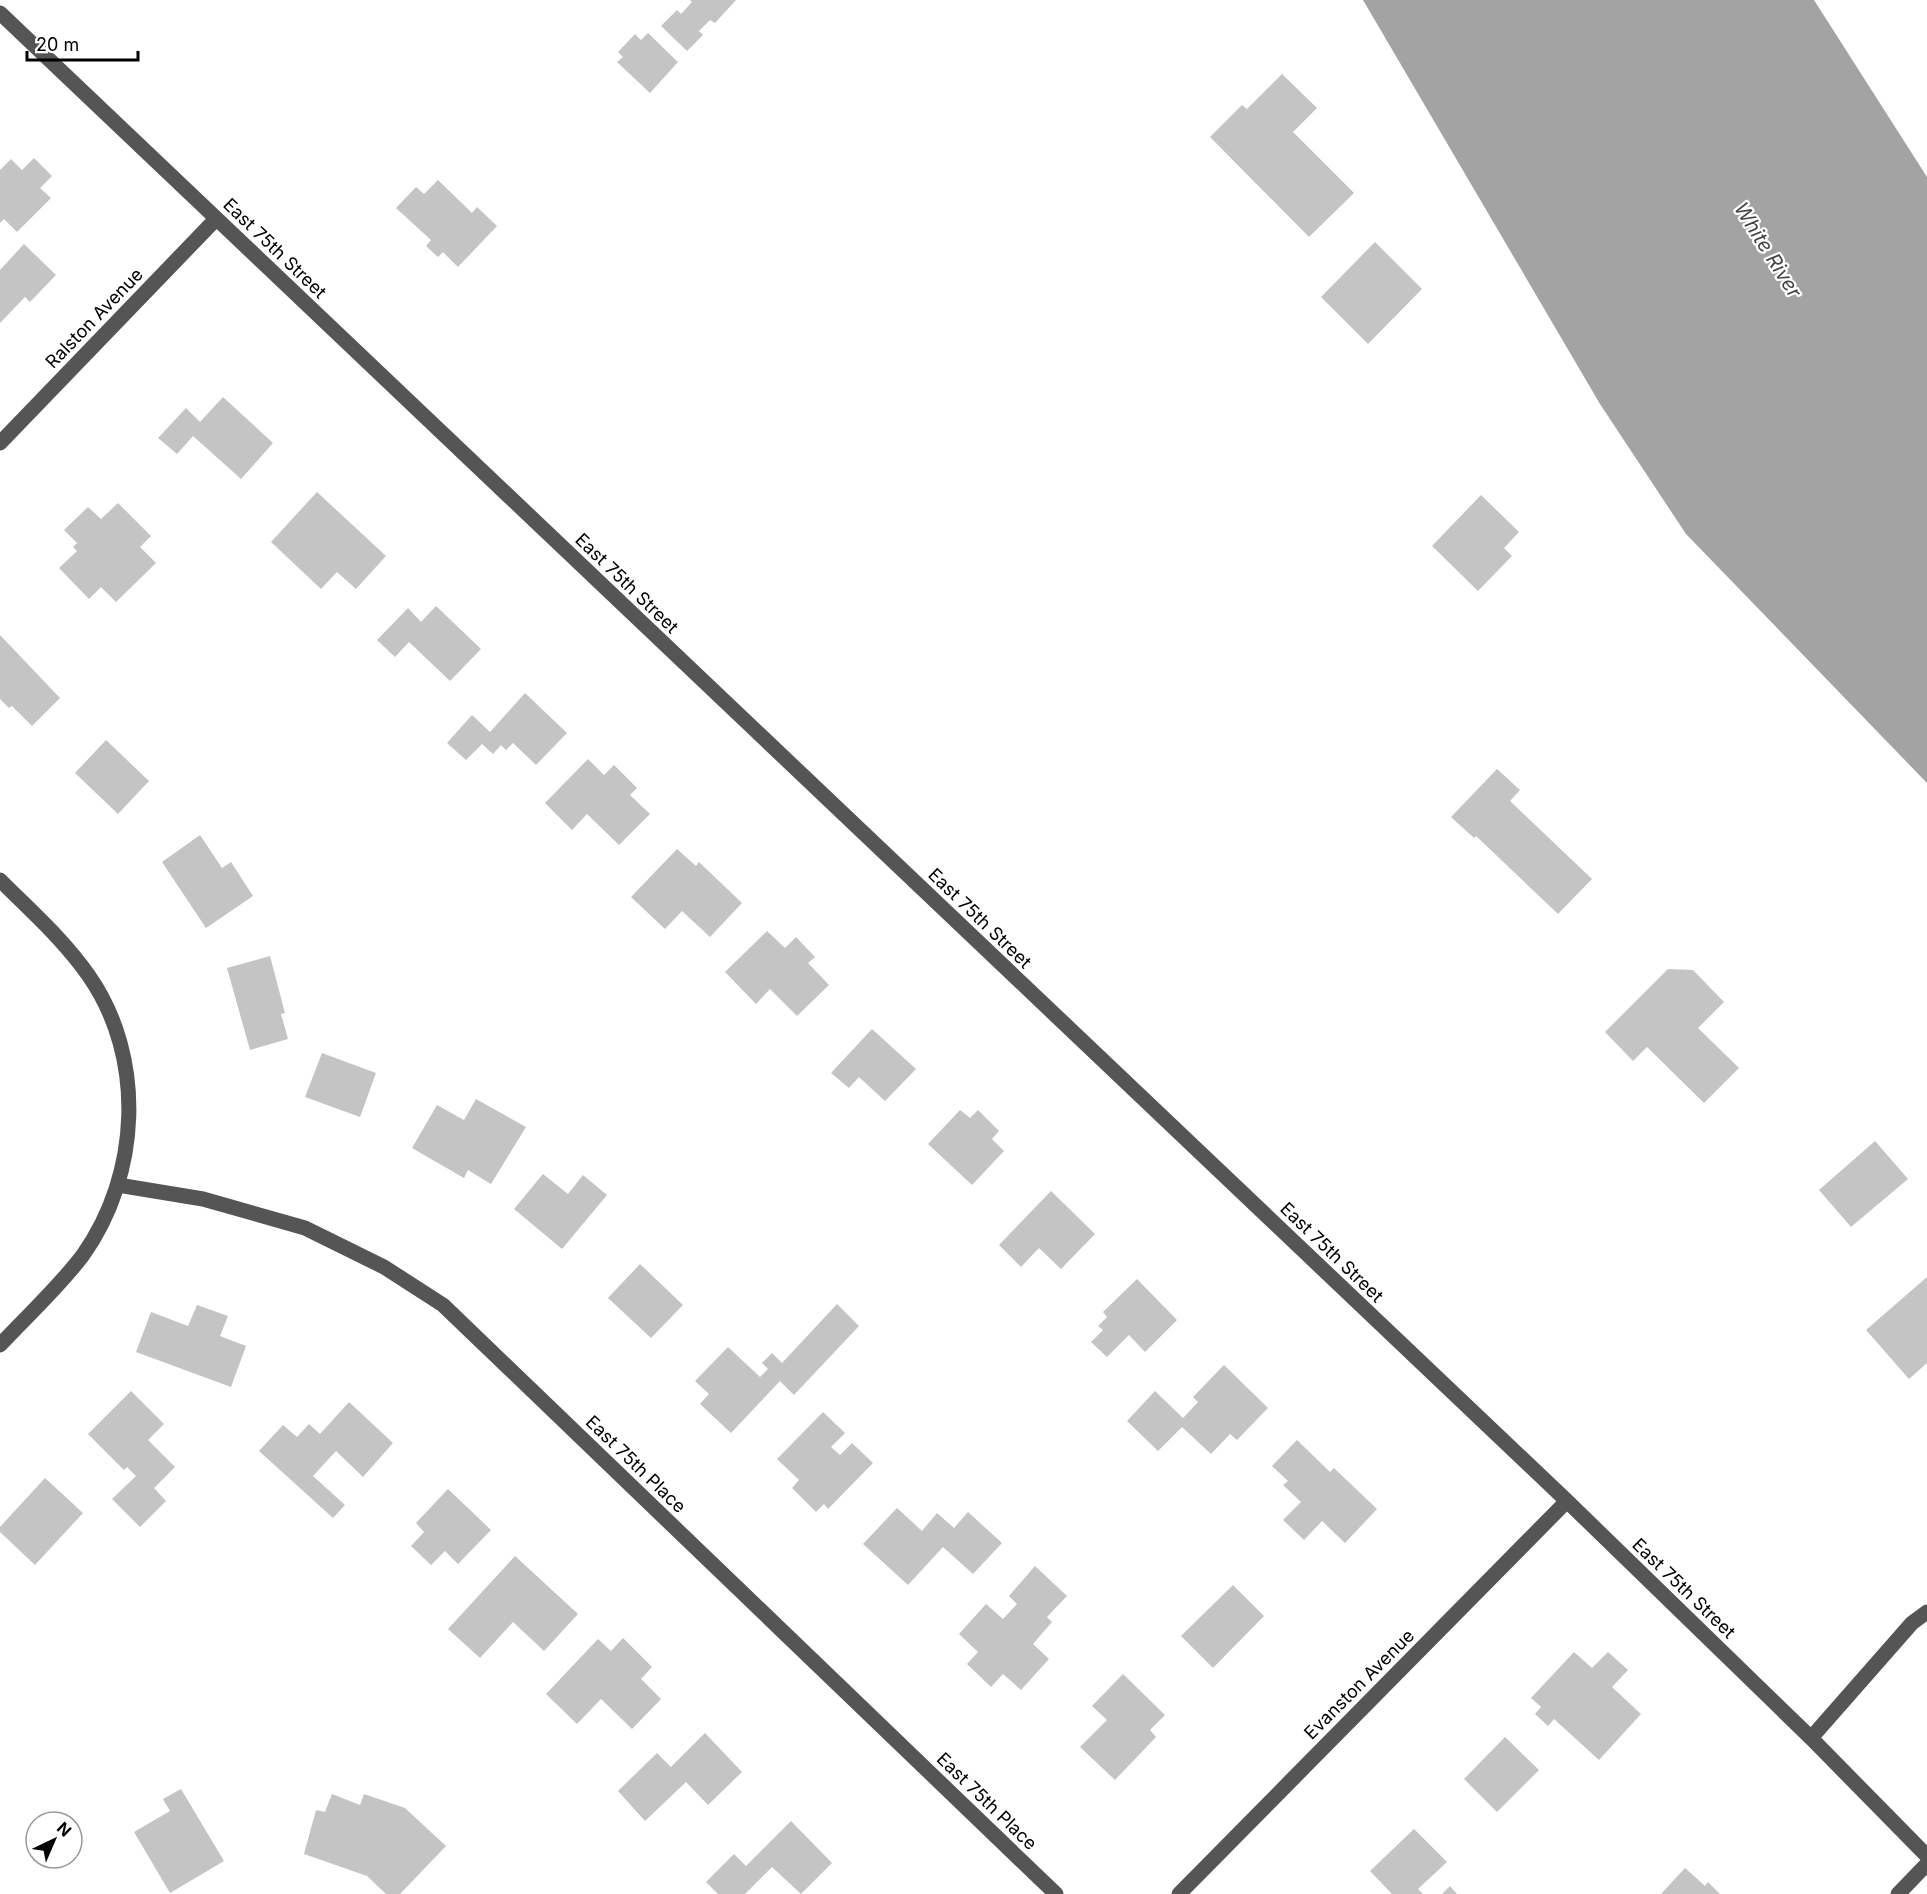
<svg xmlns="http://www.w3.org/2000/svg" width="1927" height="1894" font-family="Inter,sans-serif">
  <style>
    .water { fill: #a3a3a3 }
    .building { fill: #c4c4c4 }
    .lines { fill: none; stroke-linecap: round; stroke-linejoin: round }
    .minor { stroke: #555; stroke-width: 15 }
    .labels { text-anchor: middle; dominant-baseline: central; stroke-width: 4.5; stroke-linejoin: round; paint-order: stroke }
    .street-label { font-size: 18px; fill: #000; stroke: #fff }
    .water-label { font-size: 20px; font-style: italic; fill: #444; stroke: #fff }
  </style>
  <rect width="100%" height="100%" fill="#fff"/>
  <!-- water -->
  <path class="water" d="M1363 0H1814L1927 177V783L1686 534 1600 404Z"/>
  <!-- building -->
  <path class="building" d="M690 0H736L715 23 710 20 699 31 703 35 687 51 661 26 677 10 681 14 692 2Z
    M648 33 678 62 650 93 617 62 623 57 618 52 635 34 641 40Z
    M1282 74 1317 108 1293 132 1354 193 1309 237 1210 137 1242 105 1247 109Z
    M34 158 52 176 40 188 51 198 17 232 4 219 0 223V170L11 159 22 170Z
    M438 180 472 213 477 207 497 226 458 267 443 252 438 257 426 246 431 240 396 208 416 187 424 194Z
    M1375 242 1422 289 1368 344 1321 297Z
    M24 244 56 275 30 302 25 297 0 323V270Z
    M223 397 273 443 241 479 193 436 177 454 158 438 186 408 200 422Z
    M317 492 386 556 356 589 337 572 321 589 271 542Z
    M1481 495 1519 532 1504 548 1512 556 1478 591 1432 546Z
    M118 503 151 536 140 547 156 563 116 602 101 587 89 599 59 568 77 551 73 547 77 543 64 530 88 507 101 519Z
    M436 606 481 649 450 681 409 642 395 657 377 640 408 608 421 622Z
    M0 635 60 698 32 726 12 706 9 708 0 699Z
    M525 693 567 733 536 765 513 743 506 750 501 745 493 754 482 744 466 760 447 743 472 715 490 732Z
    M106 740 149 781 118 814 75 773Z
    M588 759 604 775 614 765 637 788 630 795 650 814 619 845 587 814 572 830 545 803Z
    M1497 769 1520 790 1510 801 1592 879 1558 914 1476 836 1474 838 1451 817Z
    M200 835 222 868 231 862 253 896 206 928 162 862Z
    M677 849 696 866 699 862 742 903 710 937 682 911 665 929 631 897Z
    M767 931 785 948 796 937 815 957 808 963 829 985 797 1016 770 989 756 1004 725 972Z
    M270 956 285 1013 281 1014 288 1039 250 1050 227 968Z
    M1668 969 1693 970 1724 1002 1698 1028 1739 1068 1704 1103 1647 1047 1633 1061 1605 1032Z
    M872 1029 916 1069 885 1101 859 1077 849 1088 831 1073Z
    M322 1053 376 1073 360 1117 305 1097Z
    M476 1099 526 1127 491 1184 468 1170 464 1178 412 1148 437 1105 464 1120Z
    M960 1110 970 1118 978 1110 999 1131 992 1139 1004 1151 972 1185 928 1144Z
    M1875 1141 1908 1179 1851 1227 1819 1190Z
    M543 1174 568 1194 583 1175 607 1195 562 1249 514 1209Z
    M1051 1191 1095 1234 1061 1269 1039 1248 1021 1267 999 1245Z
    M640 1264 683 1305 651 1338 608 1298Z
    M1927 1277V1363L1909 1379 1866 1330Z
    M1137 1279 1177 1320 1145 1352 1129 1335 1107 1357 1091 1342 1103 1330 1098 1326 1107 1317 1103 1312Z
    M837 1304 859 1326 794 1395 780 1381 731 1433 700 1404 709 1394 695 1381 728 1347 760 1377 768 1369 762 1363 772 1353 782 1363Z
    M197 1305 228 1316 220 1336 246 1346 231 1387 136 1352 151 1312 188 1326Z
    M1224 1365 1268 1408 1237 1440 1230 1434 1211 1454 1182 1427 1158 1451 1127 1421 1155 1391 1183 1418 1198 1402 1193 1397Z
    M131 1391 164 1424 148 1440 175 1467 154 1488 166 1501 140 1527 112 1499 136 1476 127 1467 124 1470 88 1434Z
    M349 1402 393 1443 363 1477 336 1451 313 1476 345 1505 333 1518 259 1451 283 1425 297 1437 309 1424 320 1434Z
    M823 1412 845 1433 831 1447 840 1455 852 1443 873 1463 828 1509 824 1504 816 1512 792 1488 799 1480 777 1459Z
    M1297 1440 1330 1472 1334 1468 1377 1509 1345 1543 1322 1521 1304 1540 1283 1520 1301 1502 1283 1485 1288 1481 1272 1466Z
    M45 1478 83 1513 35 1565 0 1532V1527Z
    M448 1489 491 1530 458 1564 445 1551 431 1565 411 1546 424 1532 416 1523Z
    M897 1508 922 1531 937 1513 954 1528 968 1512 1002 1543 973 1574 943 1547 908 1585 863 1544Z
    M515 1556 578 1614 544 1651 513 1622 480 1658 448 1629Z
    M1035 1566 1067 1596 1047 1617 1052 1622 1033 1644 1049 1659 1021 1690 1003 1674 991 1687 967 1664 978 1652 959 1634 986 1604 1003 1619 1017 1604 1009 1596Z
    M1233 1585 1264 1616 1213 1668 1181 1636Z
    M623 1638 652 1667 641 1679 661 1699 632 1729 601 1699 577 1724 546 1694 598 1639 611 1651Z
    M1574 1652 1592 1668 1608 1652 1628 1670 1612 1687 1641 1714 1599 1760 1554 1719 1548 1726 1535 1714 1541 1707 1531 1698Z
    M1123 1674 1165 1715 1150 1730 1156 1737 1115 1780 1080 1747 1107 1720 1092 1706Z
    M705 1733 742 1772 708 1805 686 1782 645 1821 618 1791 657 1753 671 1767Z
    M1505 1737 1539 1770 1497 1812 1464 1779Z
    M181 1789 224 1861 170 1893 134 1832 170 1811 163 1799Z
    M332 1794 360 1805 364 1794 405 1808 446 1846 400 1894H386L367 1876 304 1854 316 1810 325 1812Z
    M791 1821 832 1863 801 1894 772 1867 745 1894H718L706 1882 734 1854 746 1866Z
    M1414 1829 1447 1862 1418 1889 1423 1894H1392L1370 1871Z
    M1685 1868 1705 1886 1708 1882 1720 1894H1661Z
    M1450 1886 1457 1894H1442Z"/>
  <g class="lines">
    <!-- minor -->
    <path class="minor" d="M0 13 1567 1501 1811 1738 1927 1856
      M0 443 216 219
      M0 880C31 911 64 940 89 976 146 1058 140 1175 83 1255 59 1287 27 1316 0 1345
      M118 1185 203 1199 305 1228 384 1267 443 1305 1056 1894
      M1811 1738 1912 1623 1927 1612
      M1179 1894 1567 1501
      M1898 1894 1927 1864"/>
  </g>
  <g class="labels">
    <!-- street labels -->
    <g class="street-label">
      <text transform="translate(275 248) rotate(44)">East 75th Street</text>
      <text transform="translate(94 318) rotate(-46)">Ralston Avenue</text>
      <text transform="translate(627 583) rotate(44)">East 75th Street</text>
      <text transform="translate(980 918) rotate(44)">East 75th Street</text>
      <text transform="translate(1332 1252) rotate(44)">East 75th Street</text>
      <text transform="translate(636 1464) rotate(44)">East 75th Place</text>
      <text transform="translate(1684 1588) rotate(44)">East 75th Street</text>
      <text transform="translate(1359 1684) rotate(-45)">Evanston Avenue</text>
      <text transform="translate(987 1801) rotate(44)">East 75th Place</text>
    </g>
    <!-- water labels -->
    <g class="water-label">
      <text transform="translate(1768 250) rotate(58)">White River</text>
    </g>
  </g>
  <!-- north arrow -->
  <g transform="translate(54 1840) rotate(44)"><circle r="28" fill="#ffffff" stroke="#999999" stroke-width="1.5"/>
  <path d="M0-4.5L10 22L0 15L-10 22Z" fill="#000000"/>
  <text y="-9" font-size="16" font-weight="bold" text-anchor="middle" fill="#000000">N</text>
  </g>
  <!-- scale -->
  <path d="M27 51v9h111v-9" fill="none" stroke="#000000" stroke-width="3"/>
  <text x="36" y="51" font-size="18" fill="#000000" stroke="#ffffff" stroke-width="4.5" paint-order="stroke">20 m</text>
</svg>
